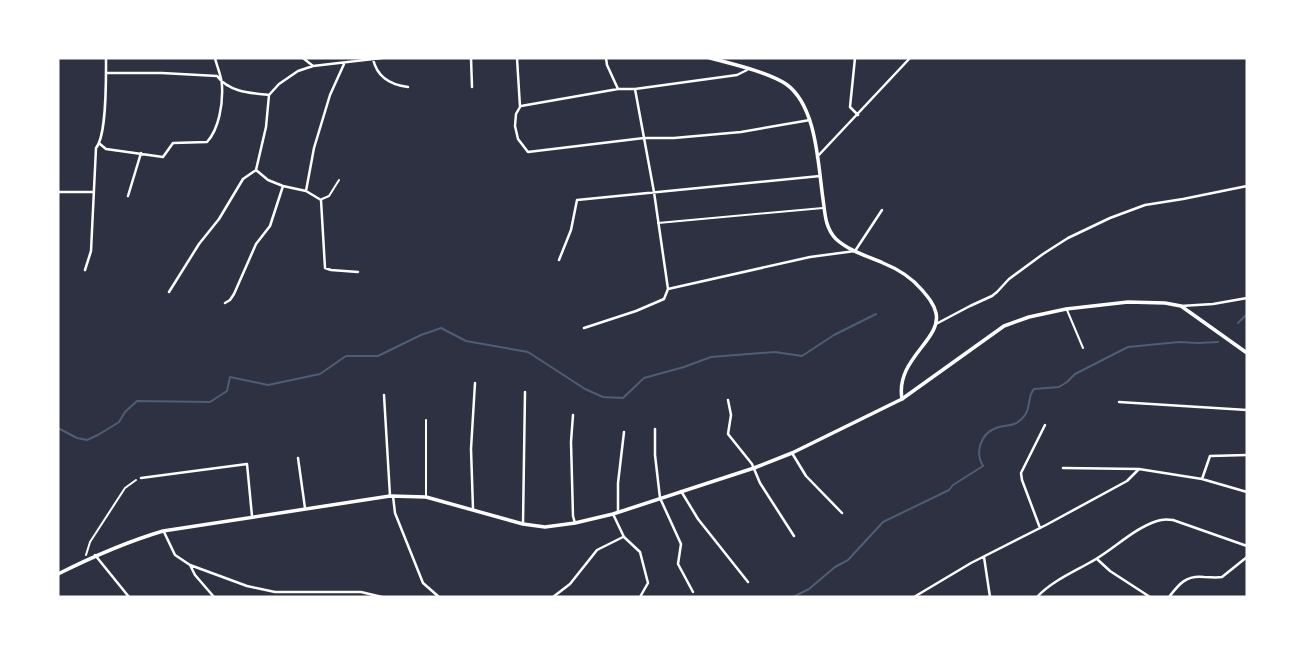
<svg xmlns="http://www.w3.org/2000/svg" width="1305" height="655" font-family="'Work Sans',sans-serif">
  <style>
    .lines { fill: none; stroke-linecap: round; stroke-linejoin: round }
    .stream { stroke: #4f5d75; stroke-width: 2 }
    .path { stroke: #fff; stroke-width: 2 }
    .service { stroke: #fff; stroke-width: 2 }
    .minor { stroke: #fff; stroke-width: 2.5 }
    .tertiary { stroke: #fff; stroke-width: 3.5 }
    .secondary { stroke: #fff; stroke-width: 3.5 }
  </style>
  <rect width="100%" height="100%" fill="#2d3142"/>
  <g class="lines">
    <!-- stream -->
    <path class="stream" d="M1238 323 1247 314
      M58 428 77 438 87 440 98 435 119 422 125 412 137 401 210 402 227 391 230 377 268 385 320 374 346 356H378L421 335 441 328 466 341 528 352 585 389 603 397 623 398 644 378 684 367 711 357 775 352 802 356 834 335 876 314
      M793 597 809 589 835 567 848 560 883 522 949 490 953 485 983 466C975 453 980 434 996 428 1007 424 1016 428 1025 415 1031 407 1027 397 1034 389L1059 387 1067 382 1075 374 1128 347 1179 342 1198 343 1218 342"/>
    <!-- path -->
    <path class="path" d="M86 555 90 542 125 488 136 480"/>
    <!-- service -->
    <path class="service" d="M322 199 329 196 339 180
      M658 223 823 208
      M1067 310 1083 348
      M426 496V420"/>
    <!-- minor -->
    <path class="minor" d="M303 58 313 66
      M471 58 472 87
      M517 58 520 107 516 114 515 126 518 139 528 152 644 138H674L741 132 810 120
      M606 58 607 65 618 89
      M855 58 850 107 858 115
      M373 59C377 77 391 85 408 87
      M107 73H162L217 76C229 92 250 93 269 95
      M521 106 618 89H635
      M100 144 106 149 163 157 173 143 207 142C219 129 223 104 222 86 222 77 217 67 215 58
      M817 157 910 58
      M306 191 314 148 330 95 344 64
      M58 192H93
      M128 196 141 153
      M559 260 571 230 577 200 820 176
      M85 270 91 251 96 148C107 135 106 77 106 58
      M358 272 331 270 325 268 321 200 306 191 283 186 268 180 256 170 266 127 269 95 279 84 298 71 313 66 382 58
      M668 289 810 257 855 251 882 210
      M169 292 199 244 219 219 243 179 256 170
      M225 303 230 300 234 294 256 244 270 226 283 186
      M1181 306 1213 304 1247 298
      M936 324 970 306 992 296 997 292 1009 279 1043 254 1068 238 1110 218 1145 205 1183 199 1247 186
      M584 328 636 311 664 299 668 289 654 192 635 89 737 75 747 70
      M384 395 390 496
      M728 400 731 415 728 434 752 464 760 483 794 536
      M1119 402 1247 410
      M573 415 571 442 573 516 575 523
      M655 429V455L660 498 681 544 678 564 693 592
      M792 453 806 476 842 513
      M298 458 305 508
      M1063 468 1139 469 1202 479 1247 492
      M141 478 247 464 252 516
      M1202 479 1210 456 1247 455
      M681 491 698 519 748 582
      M393 496 395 513 423 583 439 597
      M473 509 471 449 475 383
      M618 512V483L624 432
      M613 514 624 537 640 552 648 583 640 597
      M523 524 525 392
      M1040 528 1022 480 1021 473 1045 425
      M164 532 175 555 190 565 195 575 214 597
      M95 555 129 597
      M984 557 990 597
      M1097 559 1110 571 1150 597
      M190 565 247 586 275 592H361L382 597
      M553 597 570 584 597 550 623 537
      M914 597 971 563 1046 525 1127 481 1139 469
      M1037 597C1053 580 1076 571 1096 559 1116 547 1135 528 1157 521 1162 519 1167 519 1173 520L1247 546
      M1169 597C1179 584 1186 575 1204 577 1211 577 1215 578 1222 577L1247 557"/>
    <!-- tertiary -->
    <path class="tertiary" d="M710 58C732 64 768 72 786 84 817 106 818 165 823 199 825 213 825 228 836 239 849 251 867 256 883 263 898 269 912 278 922 290 928 297 934 304 936 313 942 340 895 359 902 399"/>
    <!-- secondary -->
    <path class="secondary" d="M58 574C92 557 126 542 163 531L390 496 426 497 523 524 545 527 575 523 613 514 754 468 792 453 902 399 1004 326 1029 317 1066 309 1128 302 1165 303 1181 306 1247 353"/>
  </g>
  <!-- border -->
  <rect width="1305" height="655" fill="none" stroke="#ffffff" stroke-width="119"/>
</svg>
